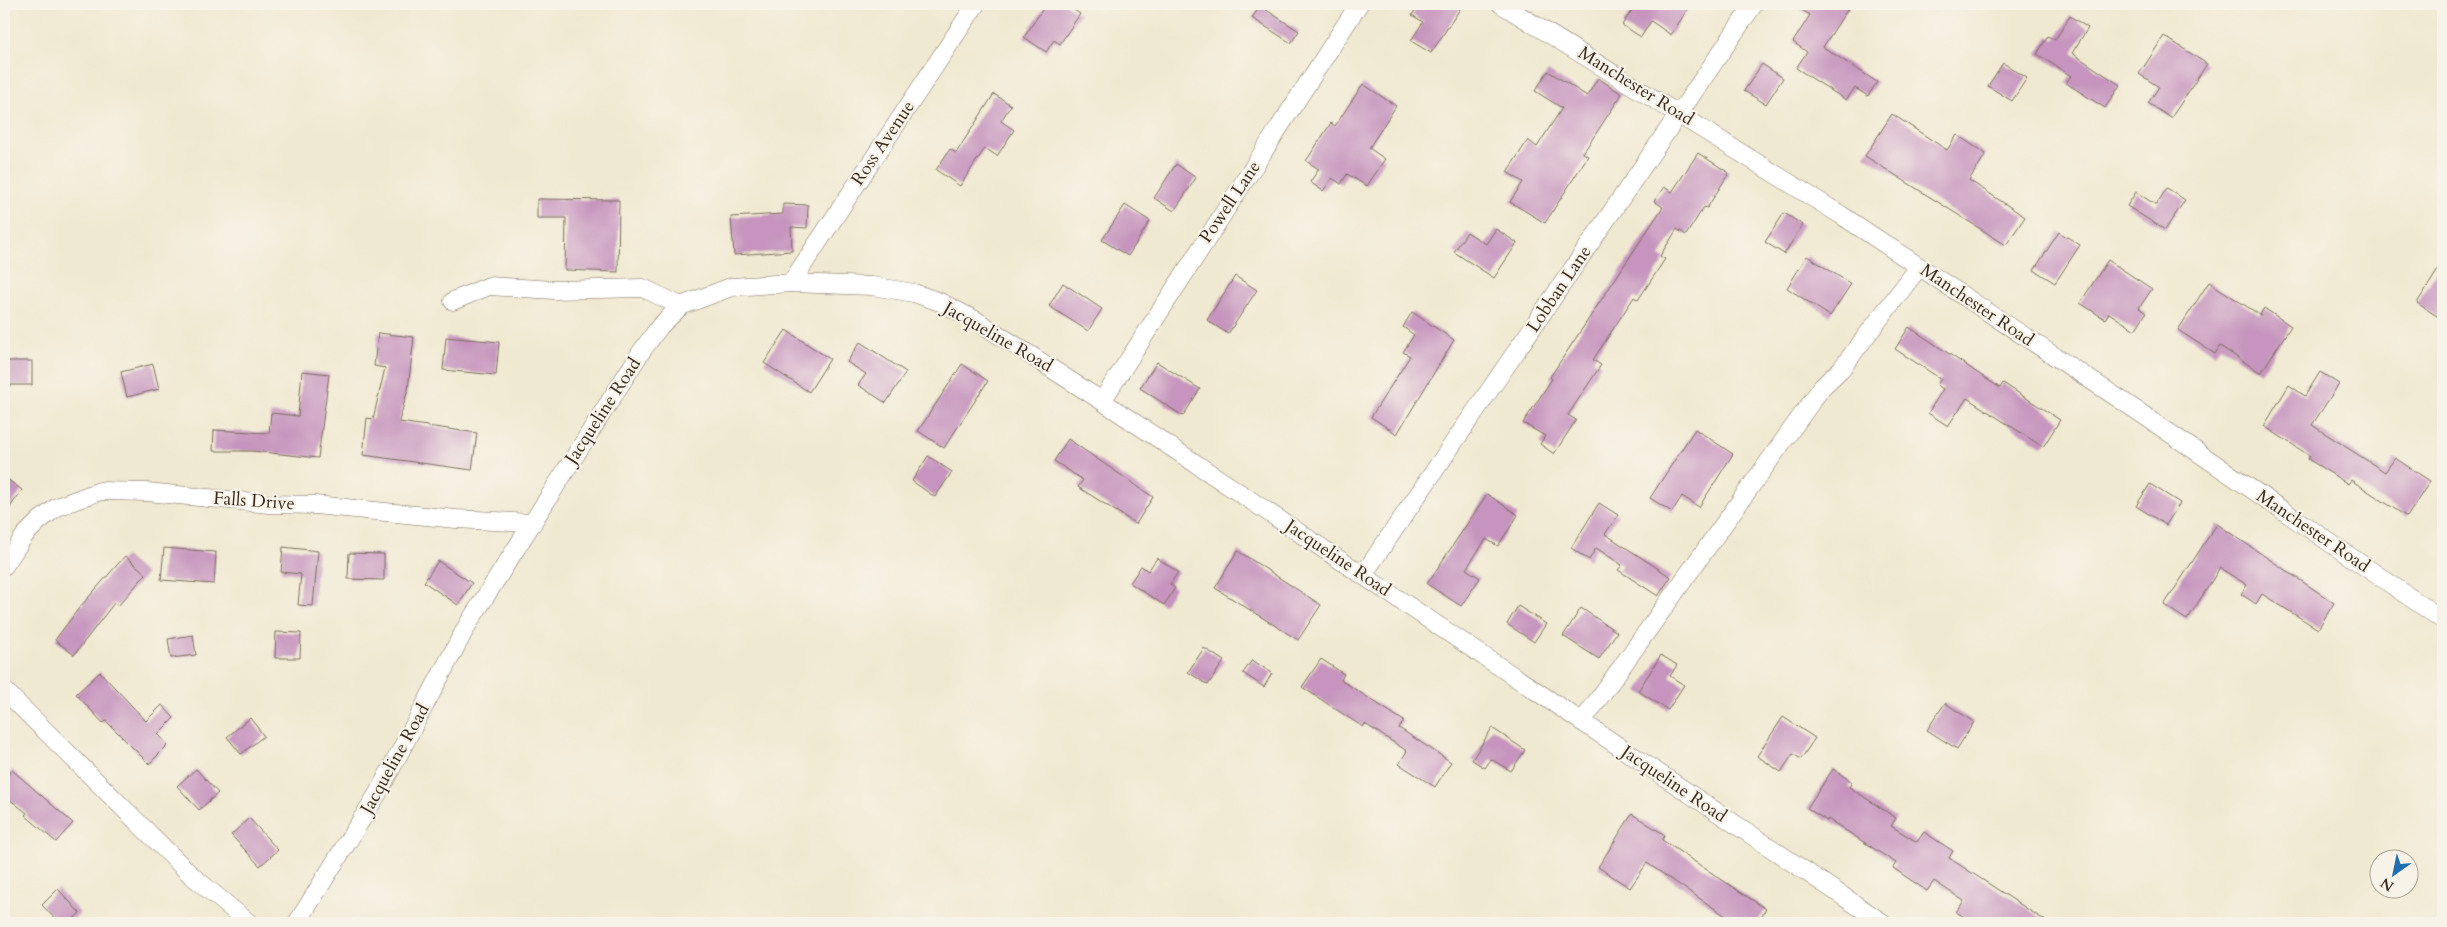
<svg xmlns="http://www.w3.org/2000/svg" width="2447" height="927" font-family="Cardo,serif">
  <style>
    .building { fill: #c694be }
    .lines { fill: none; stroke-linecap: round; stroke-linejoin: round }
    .minor-casing { stroke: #7a6d5d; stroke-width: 19 }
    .minor { stroke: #fff; stroke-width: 18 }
    .labels { text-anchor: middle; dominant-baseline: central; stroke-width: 4.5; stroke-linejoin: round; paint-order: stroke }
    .street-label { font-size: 18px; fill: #3b2a1e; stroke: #f7f3e8 }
  </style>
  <rect width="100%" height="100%" fill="#f7f3e8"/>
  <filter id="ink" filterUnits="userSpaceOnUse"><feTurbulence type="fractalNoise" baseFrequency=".02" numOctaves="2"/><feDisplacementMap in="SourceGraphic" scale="10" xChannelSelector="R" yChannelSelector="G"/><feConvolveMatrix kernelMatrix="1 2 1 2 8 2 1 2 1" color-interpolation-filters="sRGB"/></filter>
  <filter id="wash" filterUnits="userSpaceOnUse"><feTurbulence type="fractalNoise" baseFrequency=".0096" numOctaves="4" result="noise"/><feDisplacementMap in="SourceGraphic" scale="20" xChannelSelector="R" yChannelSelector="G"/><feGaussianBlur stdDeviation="1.12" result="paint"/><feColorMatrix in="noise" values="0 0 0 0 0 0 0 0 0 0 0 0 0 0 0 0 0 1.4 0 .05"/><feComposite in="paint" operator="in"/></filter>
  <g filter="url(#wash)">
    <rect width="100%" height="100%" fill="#f0e9d1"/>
    <g id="blocks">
      <!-- building -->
      <path class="building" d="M1046 4H1065L1080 14 1060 44 1054 40 1046 52 1024 37Z
        M1419 4H1451L1460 9 1431 53 1411 41 1423 22 1412 15Z
        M1636 4H1691L1671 35 1651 21 1641 37 1622 25Z
        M1792 4H1851L1823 47 1877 82 1868 96 1855 88 1846 100 1796 68 1807 52 1793 42 1810 15Z
        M1260 6 1299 31 1291 43 1252 18Z
        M2070 16 2088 28 2072 53 2120 85 2105 108 2066 83 2071 76 2037 54 2048 36 2055 40Z
        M2164 36 2207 64 2171 118 2148 103 2159 87 2139 74Z
        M2003 63 2027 78 2012 101 1988 86Z
        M1762 64 1783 78 1766 104 1744 91Z
        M1548 71 1587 96 1598 78 1622 94 1583 153 1588 156 1545 223 1510 202 1523 182 1507 172 1528 140 1537 147 1562 108 1535 91Z
        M1363 84 1396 106 1369 148 1385 159 1367 186 1347 174 1341 184 1332 178 1323 191 1310 182 1319 169 1306 161 1331 123 1335 126Z
        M994 94 1011 105 1001 121 1014 130 997 156 985 148 960 186 936 170 950 149 956 153Z
        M1892 114 1947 150 1957 135 1986 154 1969 180 2025 217 2006 245 1865 156Z
        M1698 153 1729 173 1707 208 1704 207 1686 235 1677 229 1660 256 1665 259 1638 300 1634 297 1593 360 1601 365 1568 415 1576 420 1554 454 1540 444 1545 436 1523 423 1552 379 1550 377 1663 207 1654 201 1664 187 1672 192Z
        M1176 164 1196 178 1174 211 1154 198Z
        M2167 188 2185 200 2165 230 2127 206 2136 192 2156 205Z
        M537 199 619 200 618 272 565 270 566 218H537Z
        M783 204 808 205 807 228 791 227 792 251 734 255 731 217 783 214Z
        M1125 205 1150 221 1128 256 1102 240Z
        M1784 213 1803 225 1784 254 1765 242Z
        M1496 229 1517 243 1494 278 1454 252 1467 232 1486 244Z
        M2059 232 2080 245 2055 283 2034 270Z
        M1807 256 1851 284 1830 316 1787 288Z
        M2108 260 2152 289 2139 308 2146 313 2135 330 2109 313 2105 319 2080 303Z
        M2443 262V320L2417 303Z
        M1235 276 1257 290 1228 334 1207 320Z
        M2209 282 2260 315 2264 308 2291 326 2261 373 2220 346 2215 354 2178 330Z
        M1063 283 1102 309 1088 331 1049 306Z
        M1412 312 1454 340 1397 434 1371 417 1410 356 1403 352 1414 335 1403 327Z
        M1909 327 2000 388 2003 383 2060 420 2043 447 1967 398 1948 426 1928 413 1943 389 1937 385 1941 379 1895 349Z
        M786 330 830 359 809 392 764 363Z
        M378 333 414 337 408 389 399 422 477 433 472 470 363 455 367 418 373 419 385 368 374 366Z
        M446 337 499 342 496 375 443 370Z
        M860 342 906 372 886 403 858 385 866 374 847 362Z
        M4 361H32V385H4Z
        M1157 362 1200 389 1183 416 1140 388Z
        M153 364 159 389 127 397 121 372Z
        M962 364 988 381 944 448 918 431Z
        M302 371 329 374 318 458 253 451H213L214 430 269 433 271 413 298 416Z
        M2320 372 2339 384 2312 425 2385 472 2395 458 2430 481 2407 517 2351 480 2348 484 2308 459 2310 456 2264 426 2289 385 2305 396Z
        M1695 429 1733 454 1699 507 1682 496 1672 512 1650 498Z
        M1068 439 1153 497 1136 524 1078 487 1083 480 1054 461Z
        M928 456 952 472 935 497 912 481Z
        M4 477 22 490 4 516Z
        M2150 484 2180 503 2166 525 2136 506Z
        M1487 494 1518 515 1498 546 1486 539 1466 569 1480 578 1461 606 1427 584Z
        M1599 503 1618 515 1605 534 1671 577 1658 596 1618 570 1622 565 1596 548 1589 560 1571 548Z
        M2217 524 2334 603 2318 629 2262 594 2256 604 2241 594 2247 585 2220 568 2187 620 2164 605Z
        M283 547 318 551 313 606 298 605 301 574 281 572Z
        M164 548 216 552 214 584 161 580Z
        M1238 551 1321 605 1298 640 1215 588Z
        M349 553 384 554V580L348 579Z
        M125 556 146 574 118 606 114 603 74 655 55 640 79 608Z
        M1157 558 1178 572 1170 584 1175 588 1164 605 1130 583 1141 566 1148 571Z
        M438 561 472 583 458 605 424 582Z
        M1518 606 1546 624 1534 642 1507 624Z
        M1581 608 1617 632 1599 659 1563 636Z
        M276 632 301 633 300 658H275Z
        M193 635 196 655 171 658 168 639Z
        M1204 648 1224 661 1208 685 1188 672Z
        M1661 655 1677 665 1670 676 1684 685 1668 710 1638 691Z
        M1321 659 1344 674 1341 680 1404 721 1399 728 1451 762 1435 787 1399 764 1407 751 1365 724 1363 727 1302 687Z
        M1252 660 1272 673 1264 687 1243 673Z
        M100 672 146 721 162 705 174 718 158 734 168 745 149 764 106 721 103 723 76 694Z
        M1945 703 1974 722 1957 749 1927 730Z
        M1783 717 1815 738 1801 759 1793 754 1781 772 1757 756Z
        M250 718 264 736 241 754 227 737Z
        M1492 728 1525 750 1511 771 1491 759 1485 768 1472 760Z
        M196 769 218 793 199 810 177 786Z
        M1833 769 1852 782 1849 787 1896 818 1891 826 1917 842 1924 832 1953 851 1949 858 2049 923H1974L1956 912 1964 901 1934 881 1927 891 1893 868 1896 863 1828 819 1827 821 1807 808Z
        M12 770 73 823 56 842 25 815 27 813 4 795V780Z
        M1632 814 1665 835 1662 840 1766 909 1757 923H1736L1647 863 1630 888 1598 867Z
        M249 818 278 850 260 866 231 835Z
        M58 889 80 913 69 923H59L42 905Z"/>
    </g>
  </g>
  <g filter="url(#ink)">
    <use href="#blocks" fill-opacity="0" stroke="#7a6d5d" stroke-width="1"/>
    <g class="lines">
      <!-- minor casing -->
      <g class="minor-casing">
        <path id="minor" d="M1501 4 1841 215 2136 410 2443 620
          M791 283 976 4
          M453 301 489 286 554 290 643 288 681 306
          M1102 401 1359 4
          M4 566 25 535 39 521 57 507 100 491 147 492 269 504 315 505 456 519 533 523
          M1363 575 1754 4
          M4 690 191 875 249 923
          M1582 722 1822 387 1841 369 1919 267
          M297 923 378 793 468 624 641 352 660 326 681 306 731 287 791 283 872 286 914 293 940 302 977 321 1102 401 1883 923"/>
      </g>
      <!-- minor -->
      <use href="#minor" class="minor"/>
    </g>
  </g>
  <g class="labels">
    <!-- street labels -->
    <g class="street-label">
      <text transform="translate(1636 86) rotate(32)">Manchester Road</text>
      <text transform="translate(883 143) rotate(-56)">Ross Avenue</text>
      <text transform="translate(1230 202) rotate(-56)">Powell Lane</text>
      <text transform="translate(1559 289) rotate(-56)">Lobban Lane</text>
      <text transform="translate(1977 305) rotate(34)">Manchester Road</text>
      <text transform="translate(998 337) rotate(30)">Jacqueline Road</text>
      <text transform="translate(603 411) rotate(-57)">Jacqueline Road</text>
      <text transform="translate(254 501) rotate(4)">Falls Drive</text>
      <text transform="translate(2313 531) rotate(34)">Manchester Road</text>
      <text transform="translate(1338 558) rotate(34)">Jacqueline Road</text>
      <text transform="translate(395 759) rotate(-61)">Jacqueline Road</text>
      <text transform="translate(1674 784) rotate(34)">Jacqueline Road</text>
    </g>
  </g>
  <!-- margin -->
  <rect width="2447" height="927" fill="none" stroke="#f7f3e8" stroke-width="20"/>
  <!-- north arrow -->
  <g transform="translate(2394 874) rotate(213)"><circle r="24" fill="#f7f3e8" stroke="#aca397"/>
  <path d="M0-4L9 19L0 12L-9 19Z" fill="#1f6fb2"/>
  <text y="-8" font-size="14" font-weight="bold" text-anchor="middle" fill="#3b2a1e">N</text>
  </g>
</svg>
